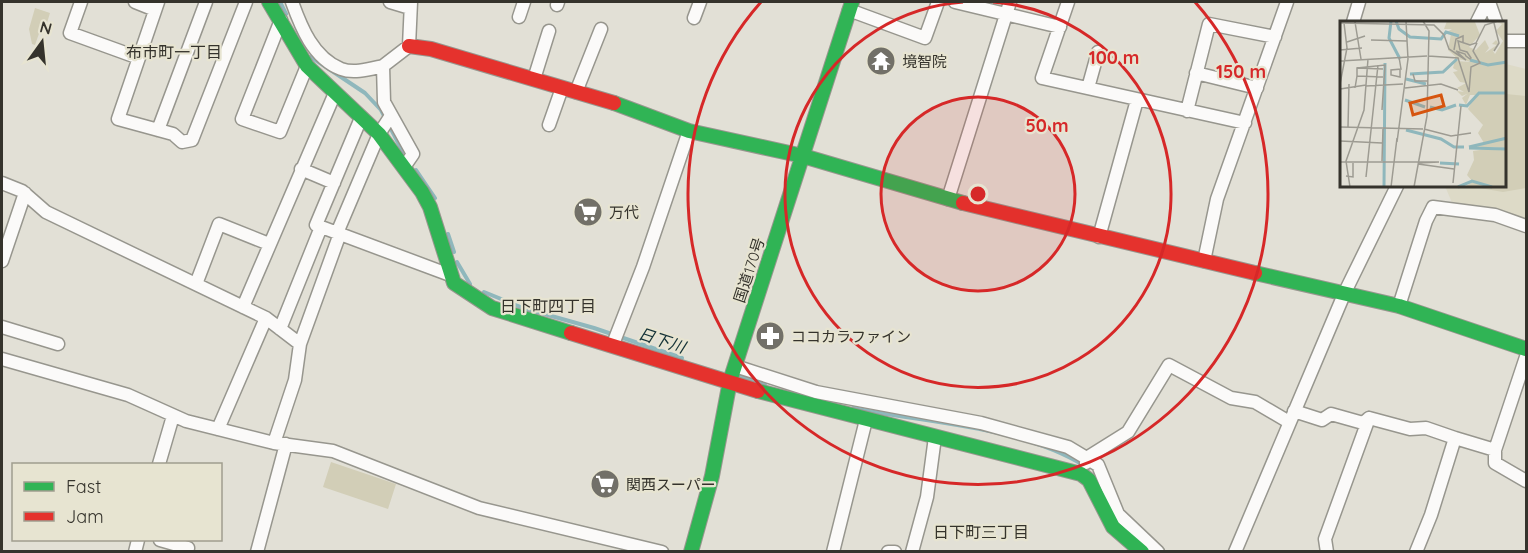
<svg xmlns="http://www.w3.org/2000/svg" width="1528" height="553" font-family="Quicksand,'Noto Sans JP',sans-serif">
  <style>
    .built { fill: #dddac7 }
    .green { fill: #d2ceb7 }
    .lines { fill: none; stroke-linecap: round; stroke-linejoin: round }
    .stream { stroke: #8fb7bc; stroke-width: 4 }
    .street-casing { stroke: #97968e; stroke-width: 15 }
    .fast-casing { stroke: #97968e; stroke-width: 16 }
    .jam-casing { stroke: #97968e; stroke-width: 16 }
    .street { stroke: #fbfaf9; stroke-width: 12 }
    .fast { stroke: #30b455; stroke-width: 14 }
    .jam { stroke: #e5322d; stroke-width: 14 }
    .ring { fill: none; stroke: #d62828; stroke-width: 3 }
    .labels { text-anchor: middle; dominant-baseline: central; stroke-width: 4.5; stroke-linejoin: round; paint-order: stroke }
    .poi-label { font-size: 15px; fill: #35332c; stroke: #e7e4d1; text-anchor: start }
    .street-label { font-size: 15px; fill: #35332c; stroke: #e7e4d1 }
    .neighbourhood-label { font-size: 16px; fill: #35332c; stroke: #e7e4d1 }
    .water-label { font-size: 16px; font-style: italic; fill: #133137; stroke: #e7e4d1 }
    .inset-river { fill: none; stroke: #8fb7bc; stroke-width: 3 }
    .inset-road { fill: none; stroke: #9d9b92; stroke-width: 1.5 }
    .view { fill: #d6550f; fill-opacity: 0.15; stroke: #d6550f; stroke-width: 3 }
    .inset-edge { fill: none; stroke: #35332c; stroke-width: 3 }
    .centre { fill: #d62828; stroke: #e7e4d1; stroke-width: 3 }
    .ring-label { font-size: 18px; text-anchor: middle; font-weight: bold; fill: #d62828; stroke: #e7e4d1; stroke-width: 4.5; stroke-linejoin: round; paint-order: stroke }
  </style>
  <rect width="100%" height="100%" fill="#e2e0d6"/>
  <!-- built -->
  <path class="built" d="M1506 64 1526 69V230L1453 205 1445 186H1506Z"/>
  <!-- green -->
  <path class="green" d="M35 8 50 13 46 26 42 25 35 45 32 44 29 29Z
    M1506 94 1526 96V188L1503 192 1468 186H1506Z
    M331 462 396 484 388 509 323 487Z"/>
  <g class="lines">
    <!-- stream -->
    <path class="stream" d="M280 2 286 14
      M311 57 365 93 381 110 403 152
      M416 170 435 198
      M448 234 454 252
      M457 262 470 284
      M484 292 523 308 594 328 682 358
      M740 376 765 384
      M853 408C925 423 1020 426 1083 465"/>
    <!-- street casing -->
    <g class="street-casing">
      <path id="street" d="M81 2 70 33 139 58
        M135 2 155 10
        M158 2 118 119 173 134 182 142 192 140 246 2
        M292 2C301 27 313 58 341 69 354 74 370 69 383 66
        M390 2 410 8
        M955 2 1060 27
        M1068 2 1042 78 1245 123
        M1489 2 1496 22
        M557 5 558 2
        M849 10 925 38 938 2
        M519 17 524 2
        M694 18 700 2
        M281 20 242 119 280 132 307 66
        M1353 22 1359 2
        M1477 22 1487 2
        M1506 41H1526
        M1196 73 1257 88
        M534 79 549 31
        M1088 88 1098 52
        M576 92 601 29
        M1187 111 1209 24 1275 37
        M361 118 316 225 450 275
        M549 125 562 88
        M158 130 206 2
        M404 167 413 154 384 102 383 66 409 46 411 2
        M301 169 334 183
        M2 183 22 191 46 212 266 318 300 344
        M948 199 1010 2
        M1099 237 1137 100
        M2 261 25 193
        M1204 261 1217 199 1287 2
        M196 284 219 224 269 244
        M1399 306 1426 221 1433 207 1495 215 1526 226
        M243 307 335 93
        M2 327 58 344
        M280 329 321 227
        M613 344 643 267 689 131
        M1526 357 1495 450V463L1526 481
        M2 359 128 395 186 421 274 443 333 451 479 508 662 552
        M735 366 816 392 981 423 1068 447 1098 465 1118 514 1158 552
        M1294 411 1322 420 1331 414 1363 423 1369 418 1410 429 1426 428 1455 438 1431 515 1416 552
        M218 429 266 318
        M1455 438 1495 450
        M274 443 295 380 300 344 338 239 337 233 379 134 390 117
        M1086 463 1088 457 1128 432 1169 365 1231 398 1255 402 1289 422
        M159 464 173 416
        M160 540 188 548
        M135 552 138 540
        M257 552 286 444
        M833 552 866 420
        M888 552H895
        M912 552 927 497 935 437
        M1235 552 1345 292 1397 186
        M1327 552 1325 539 1369 418"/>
    </g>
    <!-- fast casing -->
    <g class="fast-casing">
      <path id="fast" d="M269 2 307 66 379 134 422 192 430 207 454 283 492 308 571 333
        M614 103 689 131 803 156 963 203
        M1255 273 1399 306 1526 349
        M758 391 1081 474 1089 480 1113 527 1142 552
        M691 552 712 476 730 381 852 2"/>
    </g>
    <!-- jam casing -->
    <g class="jam-casing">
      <path id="jam" d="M409 46 431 49 614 103
        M963 203 1255 273
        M571 333 758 391"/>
    </g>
    <!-- street -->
    <use href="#street" class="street"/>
    <!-- fast -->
    <use href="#fast" class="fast"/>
    <!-- jam -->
    <use href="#jam" class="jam"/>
  </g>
  <!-- distance rings -->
  <circle cx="978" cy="194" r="97" fill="#d62828" fill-opacity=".12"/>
  <g class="ring">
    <circle cx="978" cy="194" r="97"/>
    <path d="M993 2A193 193 0 1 1 963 2"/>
    <path d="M1195 2A290 290 0 1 1 761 2"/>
  </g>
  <!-- icons -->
  <defs>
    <g id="temple-disc" transform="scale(1.5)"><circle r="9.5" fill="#727068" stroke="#e7e4d1"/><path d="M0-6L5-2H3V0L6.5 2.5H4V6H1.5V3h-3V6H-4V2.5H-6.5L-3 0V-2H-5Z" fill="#fff"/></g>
    <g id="supermarket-disc" transform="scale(1.5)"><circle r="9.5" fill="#727068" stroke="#e7e4d1"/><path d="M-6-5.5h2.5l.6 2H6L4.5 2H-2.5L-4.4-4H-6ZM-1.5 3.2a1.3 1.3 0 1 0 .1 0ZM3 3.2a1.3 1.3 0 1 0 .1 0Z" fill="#fff"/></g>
    <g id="pharmacy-disc" transform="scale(1.5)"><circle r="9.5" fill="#727068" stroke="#e7e4d1"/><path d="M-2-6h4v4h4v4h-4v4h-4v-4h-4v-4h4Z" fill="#fff"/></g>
  </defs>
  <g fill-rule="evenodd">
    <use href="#temple-disc" x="881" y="61"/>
    <use href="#supermarket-disc" x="588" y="212"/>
    <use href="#pharmacy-disc" x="770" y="336"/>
    <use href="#supermarket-disc" x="605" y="484"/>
  </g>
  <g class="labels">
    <!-- poi labels -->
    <g class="poi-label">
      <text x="902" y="61">境智院</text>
      <text x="609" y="212">万代</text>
      <text x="791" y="336">ココカラファイン</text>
      <text x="626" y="484">関西スーパー</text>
    </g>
    <!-- street labels -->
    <g class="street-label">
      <text transform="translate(749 270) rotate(-72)">国道170号</text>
    </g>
    <!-- neighbourhood labels -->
    <g class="neighbourhood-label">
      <text x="174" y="52">布市町一丁目</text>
      <text x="548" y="306">日下町四丁目</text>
      <text x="981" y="532">日下町三丁目</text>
    </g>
    <!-- water labels -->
    <g class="water-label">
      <text transform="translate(662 340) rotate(18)">日下川</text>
    </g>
  </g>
  <!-- overview -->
  <g transform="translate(1340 21)">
    <rect width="166" height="166" fill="#e2e0d6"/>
    <path d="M107 0 135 1 140 14 129 26 136 29 145 19 149 27 145 32 157 24 152 23 156 19 159 23 153 30 155 33 163 20 156 10 162 3 156 1 166 2V166H124L133 161 127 154 134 139 133 130 161 126 134 127 144 122 138 112 143 104 128 88 135 74H130L126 84 122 77 127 73 122 75 117 70 124 71 117 67 126 62 120 61 113 51 118 50 113 47 115 40 132 41 118 38 108 29 111 13 107 11 112 8H104Z" fill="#d2ceb7"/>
    <path class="inset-river" d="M51 0 49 17 60 38M56 0 59 8 70 16 101 18 106 11 119 15M130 39 148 44 167 41M70 53 103 51 117 38M66 58 86 63M65 79 85 86M119 84 127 85 139 72H167M90 86 102 89 116 84M66 109 101 118 114 126H124M129 126 167 117M129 127 167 128M100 142 119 143M44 166 45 42M118 166 132 160 152 166"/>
    <path class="inset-road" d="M15 1 21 38M0 2 94 4 104 14 109 28 126 39 116 30 125 33 126 35 130 38 131 37 127 31 120 29 118 20 130 24 136 22 145 4 158 0M31 19 67 20M7 21 25 15M0 29 22 27M114 29 116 18 123 15V21M154 30 159 22 154 2M88 35 118 37 129 71 131 46 140 42 133 30 137 22M59 36 61 48 51 49V54L60 56V48M0 40 87 35M17 47 45 44 42 89M73 53 75 60H88M17 55V47L43 48M0 63 7 27 4 2M26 65 63 63M15 67 17 55 43 56M65 67 101 63 118 69M0 68 26 64M0 106 83 108M8 106 9 63M84 108 111 115 131 112M0 120 42 122M57 121 68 38 66 0M42 140 43 107M0 141H78M78 142 99 141H78M78 143 114 148M6 155 13 156V142M26 156 38 44M113 162 121 85M10 166 6 140 24 89 28 38M51 166 57 117M74 166 87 95 89 10 83 0"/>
    <path class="view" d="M101 74 104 85 73 94 70 82Z"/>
    <rect width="166" height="166" class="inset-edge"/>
  </g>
  <circle cx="978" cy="194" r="9" class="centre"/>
  <g class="ring-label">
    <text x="1114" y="64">100 m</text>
    <text x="1241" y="78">150 m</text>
    <text x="1047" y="132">50 m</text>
  </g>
  <!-- border -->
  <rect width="1528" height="553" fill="none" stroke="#35332c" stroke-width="6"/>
  <!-- legend -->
  <rect x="12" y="463" width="210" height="78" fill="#e7e4d1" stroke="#a09d8f" stroke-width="1.5"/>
  <rect x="24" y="482" width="30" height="9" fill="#30b455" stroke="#a09d8f" stroke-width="1.5"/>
  <text x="66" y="493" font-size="18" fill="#35332c">Fast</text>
  <rect x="24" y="512" width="30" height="9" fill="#e5322d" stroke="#a09d8f" stroke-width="1.5"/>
  <text x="66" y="523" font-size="18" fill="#35332c">Jam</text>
  <!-- north arrow -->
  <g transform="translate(42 42) rotate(15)" stroke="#e7e4d1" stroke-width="4.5" paint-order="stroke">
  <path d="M0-4.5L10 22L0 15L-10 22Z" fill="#35332c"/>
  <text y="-9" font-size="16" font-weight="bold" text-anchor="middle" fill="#35332c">N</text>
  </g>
</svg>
